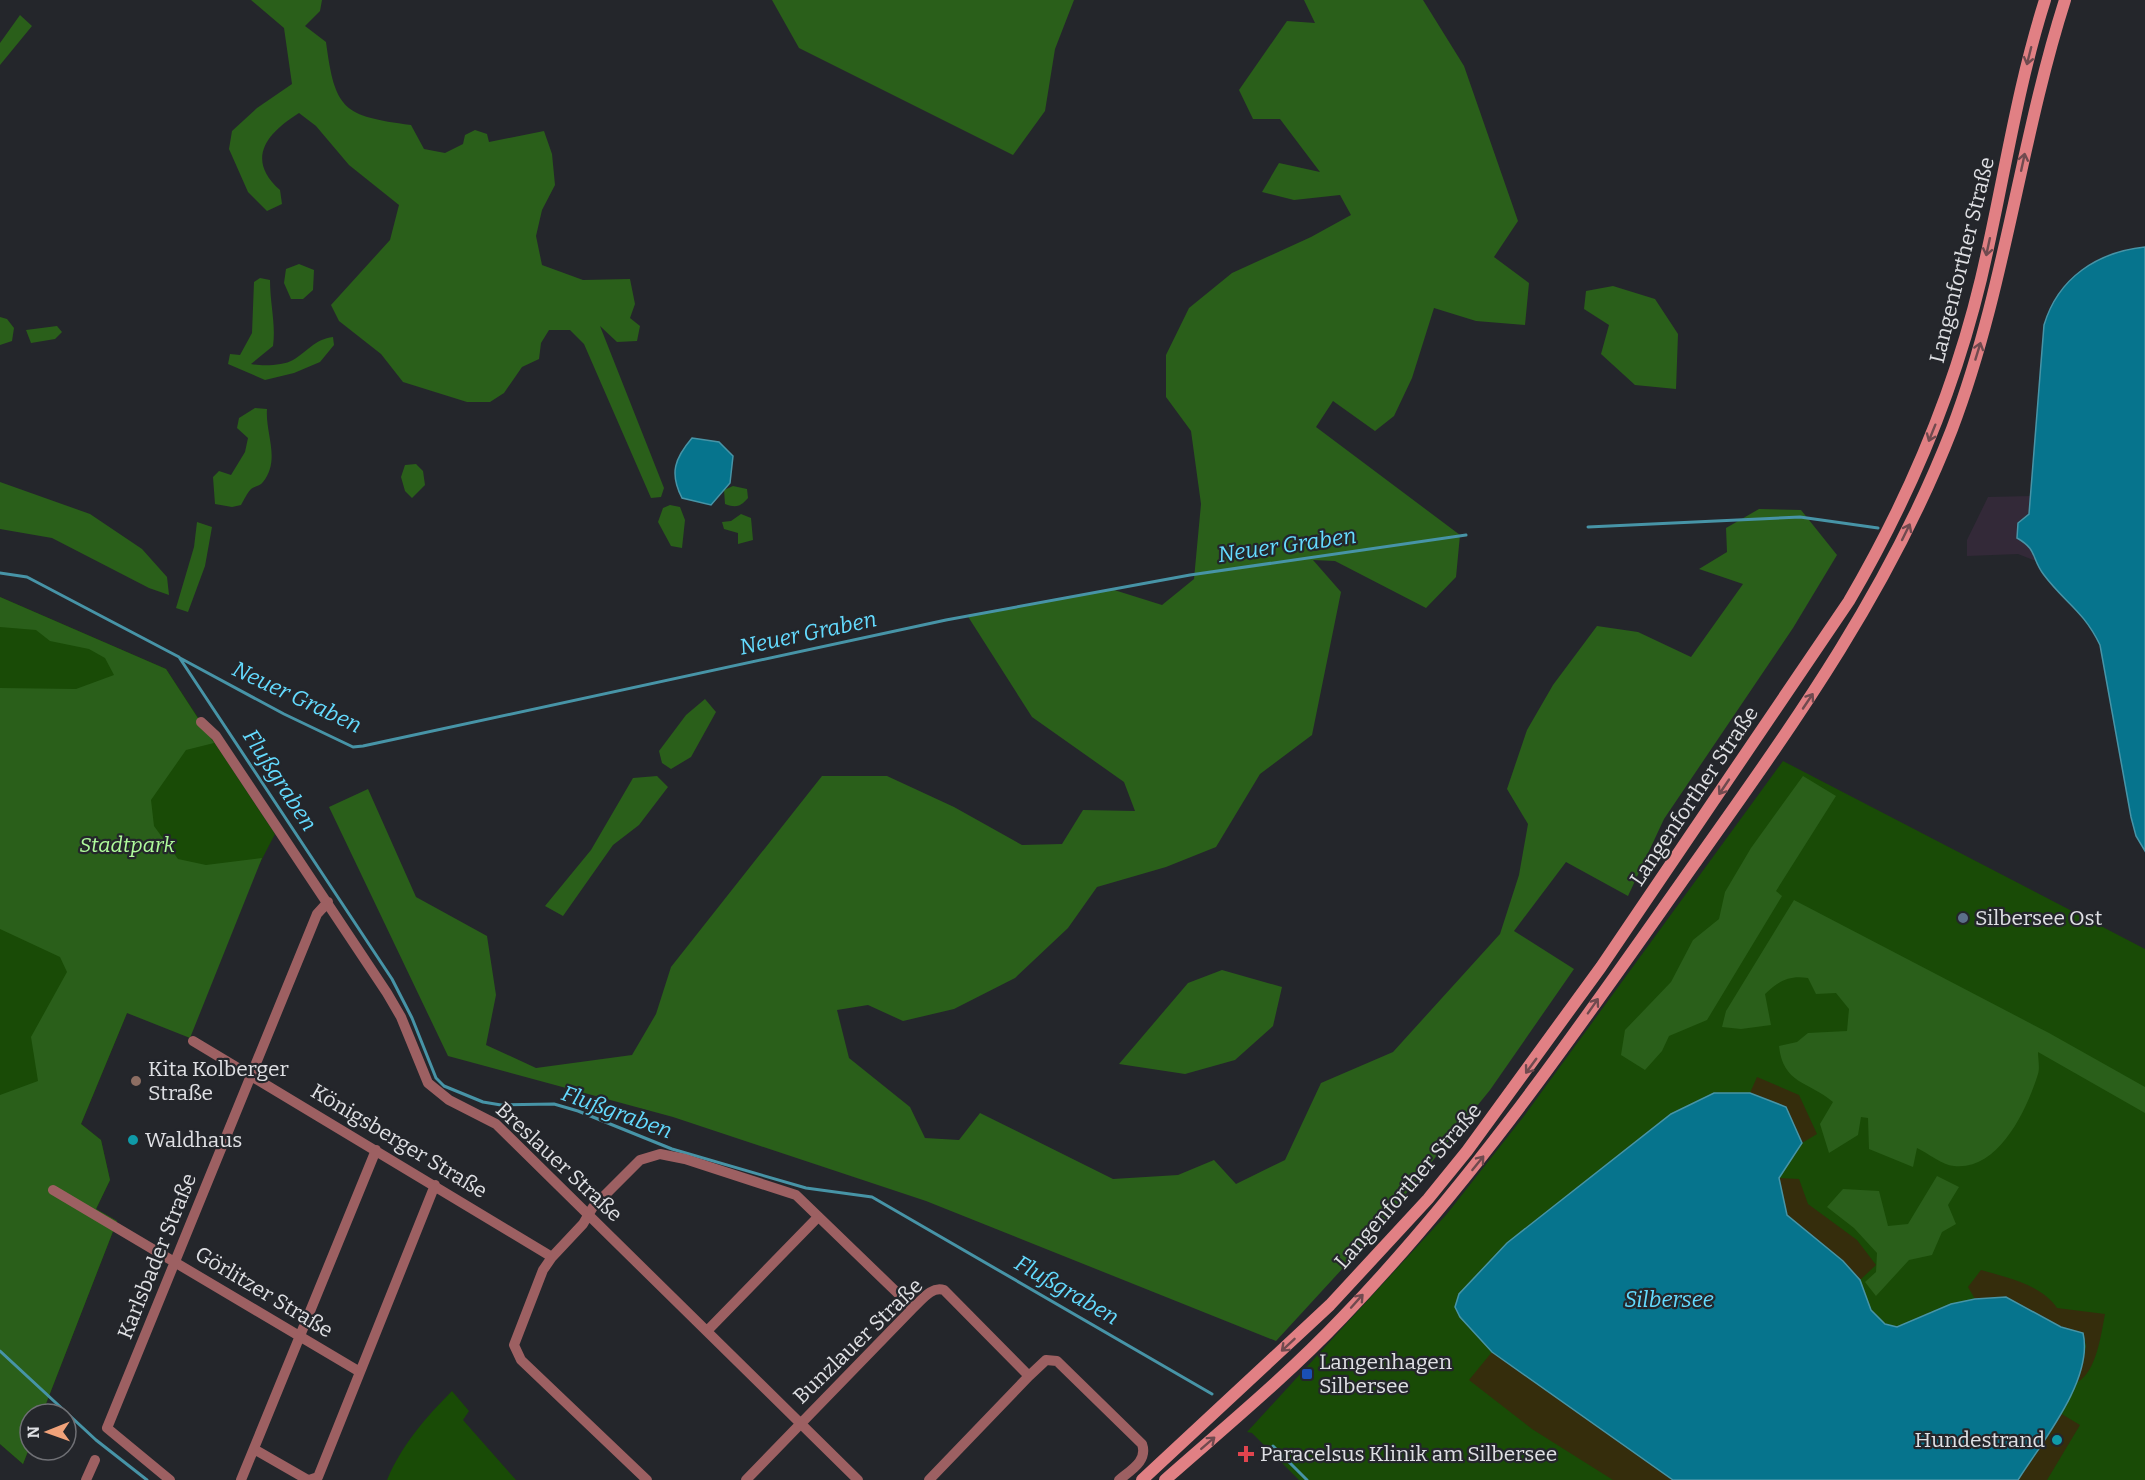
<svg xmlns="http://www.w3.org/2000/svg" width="2145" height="1480" font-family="Bitter,serif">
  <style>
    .industrial { fill: #332938 }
    .green { fill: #194b06 }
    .forest { fill: #2a5f1a }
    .sand { fill: #352d0c }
    .water { fill: #06748d; stroke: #4794a7; stroke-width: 1.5 }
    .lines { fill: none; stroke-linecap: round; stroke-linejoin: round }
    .stream { stroke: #4794a7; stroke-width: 3 }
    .minor { stroke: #9d6062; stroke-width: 10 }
    .secondary { stroke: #e18084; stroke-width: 12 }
    .oneway { stroke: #704a4f }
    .service-dot { fill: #5c6f8a; stroke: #24262b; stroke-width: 2 }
    .education-dot { fill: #8d6e63; stroke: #24262b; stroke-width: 2 }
    .culture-dot { fill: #0f9aa8; stroke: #24262b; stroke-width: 2 }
    .transit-dot { fill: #1a4fb4; stroke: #24262b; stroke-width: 2 }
    .health-dot { fill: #e0444e; stroke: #24262b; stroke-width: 2 }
    .labels { text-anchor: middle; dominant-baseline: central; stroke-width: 4.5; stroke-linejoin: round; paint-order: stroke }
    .street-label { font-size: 21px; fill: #dfe0e4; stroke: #24262b }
    .park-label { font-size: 21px; font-style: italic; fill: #b0fc9c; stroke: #24262b }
    .poi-label { font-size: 21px; fill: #dfe0e4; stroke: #24262b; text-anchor: start }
    .water-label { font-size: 22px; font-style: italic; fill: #64dbff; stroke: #24262b }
  </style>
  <rect width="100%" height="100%" fill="#24262b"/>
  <!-- industrial -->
  <path class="industrial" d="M2031 496V546L2036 561 2018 554 1967 556V540L1988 497Z"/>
  <!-- green -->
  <path class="green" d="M0 597 166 669 275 834 247 888 127 1013 81 1124 101 1140 110 1180 96 1209 117 1221 42 1414H30V1446L23 1464 0 1444Z
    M1783 761 2145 949V1480H1299L1252 1433 1247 1432 1446 1215 1524 1116Z
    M452 1391 469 1411 463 1420 516 1480H387C401 1446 426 1417 452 1391Z"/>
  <!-- forest -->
  <path class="forest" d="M251 0H322L320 11 305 26 326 42C335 110 343 116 411 125L424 149 445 153 463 144 465 135 475 130 487 134 489 142 544 131 552 154 555 185 542 210 536 236 542 265 583 280 630 279 635 304 630 318 640 326 637 341 617 342 600 326 664 488 661 497 651 498 584 344 570 330H549L541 343 539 359 522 367 504 393 490 402H467L403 382 381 354 339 321 331 305 390 240 399 205 349 165 316 126 299 113C267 133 245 159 280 190L282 204 267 211 248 192 229 149 232 131 257 108 292 84 284 28Z
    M772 0H1074L1055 49 1045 111 1013 155 799 48Z
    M1304 0H1423L1464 66 1518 221 1494 257 1529 283 1525 325 1476 321 1434 308 1412 378 1394 416 1375 431 1333 401 1316 427 1460 535 1456 577 1426 608 1335 561 1313 560 1341 592 1312 735 1260 774 1216 847 1166 867 1097 887 1068 928 1015 978 954 1009 903 1021 868 1005 837 1010 849 1058 910 1107 925 1138 959 1140 980 1113 1113 1179 1178 1175 1214 1160 1236 1184 1285 1160 1321 1083 1393 1052 1500 934 1519 875 1528 824 1507 789 1527 730 1553 685 1597 626 1638 632 1691 657 1743 584 1699 569 1727 552 1726 528 1759 509 1801 510 1837 555 1793 628 1664 819 1628 896 1566 862 1514 931 1574 969 1490 1090 1366 1243 1276 1341 926 1201 673 1117 448 1056 329 807 368 789 416 897 487 936 496 995 486 1045 536 1068 632 1055 656 1014 671 967 822 776H887L954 807 1022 845 1062 844 1083 810 1135 811 1124 782 1032 717 967 615 1111 589 1162 605 1194 579 1201 504 1191 431 1166 397V355L1189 308 1232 273 1311 237 1351 215 1340 195 1294 200 1262 192 1279 163 1320 172 1280 119H1253L1239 90 1287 21 1315 23Z
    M20 15 32 26 0 65V43Z
    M299 264 314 270 313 290 303 299H291L284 283 286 269Z
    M260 278 270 280C270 304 276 324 273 346L251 364C261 366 283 366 293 360 307 352 315 339 333 337L334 345 320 362 294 373 265 380 228 364 230 354 240 355 252 333 254 282Z
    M1613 286 1655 299 1678 334 1676 389 1635 385 1601 354 1609 325 1584 309 1586 291Z
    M0 317 7 319 14 328 12 341 0 345Z
    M57 326 62 332 55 339 31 343 26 330Z
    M255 408 267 409C265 433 281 460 263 482 260 486 255 486 251 489 247 493 244 500 241 505L232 507 215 504 213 477 219 471 231 475 245 452 248 438 237 428 239 418Z
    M416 464 423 471 425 485 412 498 405 491 401 477 405 465Z
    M0 482 90 514 142 549 167 577 169 595 149 588 52 538 0 529Z
    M733 486 747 489 748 498C740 507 736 508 725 504L724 490Z
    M670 505 680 507 685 520 682 548 671 546 658 522 663 508Z
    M741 514 751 518 753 540 738 544V533L724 529 722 522 731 521Z
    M197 522 212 527 205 566 188 612 176 608 194 547Z
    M0 597 166 669 214 743 186 750 151 800 154 826 178 859 206 865 262 858 190 1038 127 1013 81 1124 101 1140 110 1180 96 1209 117 1221 42 1414H30V1446L23 1464 0 1444V1095L38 1081 31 1037 67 972 60 957 0 929V688L76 689 114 675 105 658 89 649 50 641 36 630 0 627Z
    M705 699 716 712 691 757 671 769 662 763 659 751 686 715Z
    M657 776 668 787 639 825 613 845 563 916 545 906 591 850 633 778Z
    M1803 776 1836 796 1776 891 1782 896 1707 1020 1669 1036 1662 1051 1645 1070 1621 1055 1625 1030 1671 982 1693 940 1719 919 1725 892 1751 848Z
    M1794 900 2049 1033 2145 1087V1113L2038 1052C2038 1058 2040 1068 2038 1074 2027 1109 1999 1171 1954 1166 1942 1165 1928 1153 1917 1148L1913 1167 1869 1149 1868 1118 1861 1117 1858 1135 1829 1153 1820 1124 1833 1102C1808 1081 1783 1084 1779 1046L1797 1042 1808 1033 1847 1031 1849 1009 1836 993 1816 994 1808 978C1789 975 1779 981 1765 994L1771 1025 1741 1029 1722 1027 1726 1011Z
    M1222 970 1282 987 1273 1026 1235 1060 1185 1074 1119 1064 1188 983Z
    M1937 1176 1959 1187 1948 1205 1956 1224 1942 1232 1932 1255 1909 1260 1876 1296 1865 1282 1876 1272 1877 1253 1854 1228 1827 1207 1843 1189 1879 1191 1888 1226 1908 1224Z"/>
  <!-- sand -->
  <path class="sand" d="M1757 1077 1799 1095 1817 1134 1802 1143 1786 1107 1750 1093Z
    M1779 1178 1799 1179 1808 1204 1857 1240 1876 1265 1860 1280 1843 1261 1787 1215Z
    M1981 1270C2006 1277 2042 1285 2057 1308L2105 1314C2101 1334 2097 1370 2078 1382L2086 1346 2083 1333 2061 1327 2006 1297 1975 1299 1968 1287Z
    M1492 1352 1673 1480H1613L1532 1429 1469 1380Z
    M2060 1413 2080 1425 2047 1480H2018Z"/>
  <!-- water -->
  <path class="water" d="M2145 247V851L2136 836 2131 817 2100 645C2083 610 2065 603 2044 575 2031 558 2038 550 2017 538L2018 523 2029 514 2044 325C2058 278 2097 252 2145 247Z
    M692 438 719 442 733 456 730 483 711 505 682 498C669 473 675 458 692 438Z
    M1714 1093H1750L1786 1107 1802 1143 1779 1178 1787 1215 1843 1261 1860 1280 1871 1310 1885 1324 1897 1327 1951 1304 1975 1299 2006 1297 2061 1327 2083 1333C2094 1379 2042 1442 2018 1480H1673L1492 1352 1460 1317 1455 1307 1459 1294 1507 1243 1671 1114Z"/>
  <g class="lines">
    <!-- stream -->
    <path class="stream" d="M1588 527 1800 517 1878 528
      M0 573 27 577 179 657 392 979 412 1018 436 1078 444 1086 483 1102 501 1105 554 1104 578 1111 672 1149 806 1188 872 1197 1212 1394
      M180 658 284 714 353 747 363 746 946 620 1190 575 1466 535
      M0 1351 96 1440 147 1480
      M1273 1446 1307 1480"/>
    <!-- minor -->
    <path class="minor" d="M201 722 216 736 387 993 401 1017 428 1083 449 1100 496 1124 858 1480
      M193 1041 552 1257
      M53 1190 360 1372
      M707 1331 818 1217
      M254 1449 308 1480
      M86 1480 95 1460
      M170 1480 107 1428 317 914 328 902
      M241 1480 376 1150
      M309 1480 318 1477 435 1185
      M647 1480 521 1360 514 1345 543 1270 552 1257 583 1224 593 1207 640 1160 660 1154 685 1159 796 1195 913 1308
      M746 1480 913 1308C922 1300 931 1286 944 1290L1029 1376 1046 1360 1057 1361 1142 1444C1148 1461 1131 1470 1119 1480
      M929 1480 1029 1376"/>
    <!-- secondary -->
    <path class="secondary" d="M1142 1480 1330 1305 1428 1199 1467 1151 1601 967 1849 601C1908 500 1954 392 1981 279 2003 186 2016 91 2045 0
      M1165 1480C1225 1427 1287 1376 1342 1318 1476 1179 1584 1020 1695 863 1795 722 1889 591 1952 429 2005 290 2020 141 2065 0"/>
  </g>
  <!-- one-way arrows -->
  <defs><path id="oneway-shaft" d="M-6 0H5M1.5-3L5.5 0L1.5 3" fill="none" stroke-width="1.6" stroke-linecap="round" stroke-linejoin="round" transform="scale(1.5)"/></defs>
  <g class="oneway">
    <use href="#oneway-shaft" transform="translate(2029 56) rotate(104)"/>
    <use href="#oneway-shaft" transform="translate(2023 162) rotate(-78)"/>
    <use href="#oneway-shaft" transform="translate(1988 247) rotate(102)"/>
    <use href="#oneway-shaft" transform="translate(1978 351) rotate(-73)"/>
    <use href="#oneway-shaft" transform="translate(1932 433) rotate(112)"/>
    <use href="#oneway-shaft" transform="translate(1906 532) rotate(-64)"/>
    <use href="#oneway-shaft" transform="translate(1808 701) rotate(-56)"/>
    <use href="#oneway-shaft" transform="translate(1724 787) rotate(124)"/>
    <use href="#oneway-shaft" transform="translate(1593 1006) rotate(-55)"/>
    <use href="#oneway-shaft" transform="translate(1531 1066) rotate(126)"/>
    <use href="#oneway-shaft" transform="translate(1478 1163) rotate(-51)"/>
    <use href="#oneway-shaft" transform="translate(1357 1301) rotate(-48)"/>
    <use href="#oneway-shaft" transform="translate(1288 1345) rotate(137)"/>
    <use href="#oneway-shaft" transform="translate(1208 1443) rotate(-41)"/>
  </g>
  <!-- markers -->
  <circle class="service-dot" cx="1963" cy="918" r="6"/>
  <circle class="education-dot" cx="136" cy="1081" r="6"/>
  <g class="culture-dot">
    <circle cx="133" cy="1140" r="6"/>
    <circle cx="2057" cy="1440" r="6"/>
  </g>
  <rect class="transit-dot" x="1301" y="1368" width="12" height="12" rx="3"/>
  <path class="health-dot" d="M1243 1445h6v6h6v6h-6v6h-6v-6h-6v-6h6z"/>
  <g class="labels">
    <!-- street labels -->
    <g class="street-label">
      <text transform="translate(1962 260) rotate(-76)">Langenforther Straße</text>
      <text transform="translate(1694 796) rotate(-56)">Langenforther Straße</text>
      <text transform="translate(399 1141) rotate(31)">Königsberger Straße</text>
      <text transform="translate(559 1162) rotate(43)">Breslauer Straße</text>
      <text transform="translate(1408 1186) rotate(-49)">Langenforther Straße</text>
      <text transform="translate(157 1256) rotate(-68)">Karlsbader Straße</text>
      <text transform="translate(264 1292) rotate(31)">Görlitzer Straße</text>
      <text transform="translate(858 1341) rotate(-44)">Bunzlauer Straße</text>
    </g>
    <!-- park labels -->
    <g class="park-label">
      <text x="127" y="845">Stadtpark</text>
    </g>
    <!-- poi labels -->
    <g class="poi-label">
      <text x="1975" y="918">Silbersee Ost</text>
      <text x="148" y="1069">Kita Kolberger<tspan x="148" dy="24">Straße</tspan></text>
      <text x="145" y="1140">Waldhaus</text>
      <text x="1319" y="1362">Langenhagen<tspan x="1319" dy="24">Silbersee</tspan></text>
      <text x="2045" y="1440" text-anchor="end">Hundestrand</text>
      <text x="1260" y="1454">Paracelsus Klinik am Silbersee</text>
    </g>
    <!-- water labels -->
    <g class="water-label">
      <text transform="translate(1287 545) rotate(-8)">Neuer Graben</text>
      <text transform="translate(808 633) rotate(-12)">Neuer Graben</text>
      <text transform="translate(297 697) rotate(25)">Neuer Graben</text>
      <text transform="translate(280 780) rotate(57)">Flußgraben</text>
      <text transform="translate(617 1112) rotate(20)">Flußgraben</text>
      <text transform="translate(1067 1290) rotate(30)">Flußgraben</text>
      <text x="1669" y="1299">Silbersee</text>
    </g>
  </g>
  <!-- north arrow -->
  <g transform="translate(48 1432) rotate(269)"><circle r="28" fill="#24262b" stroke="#6f7075" stroke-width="1.5"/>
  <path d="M0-4.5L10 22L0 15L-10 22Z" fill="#f0a27a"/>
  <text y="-9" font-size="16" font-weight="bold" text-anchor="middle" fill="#dfe0e4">N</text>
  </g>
</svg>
